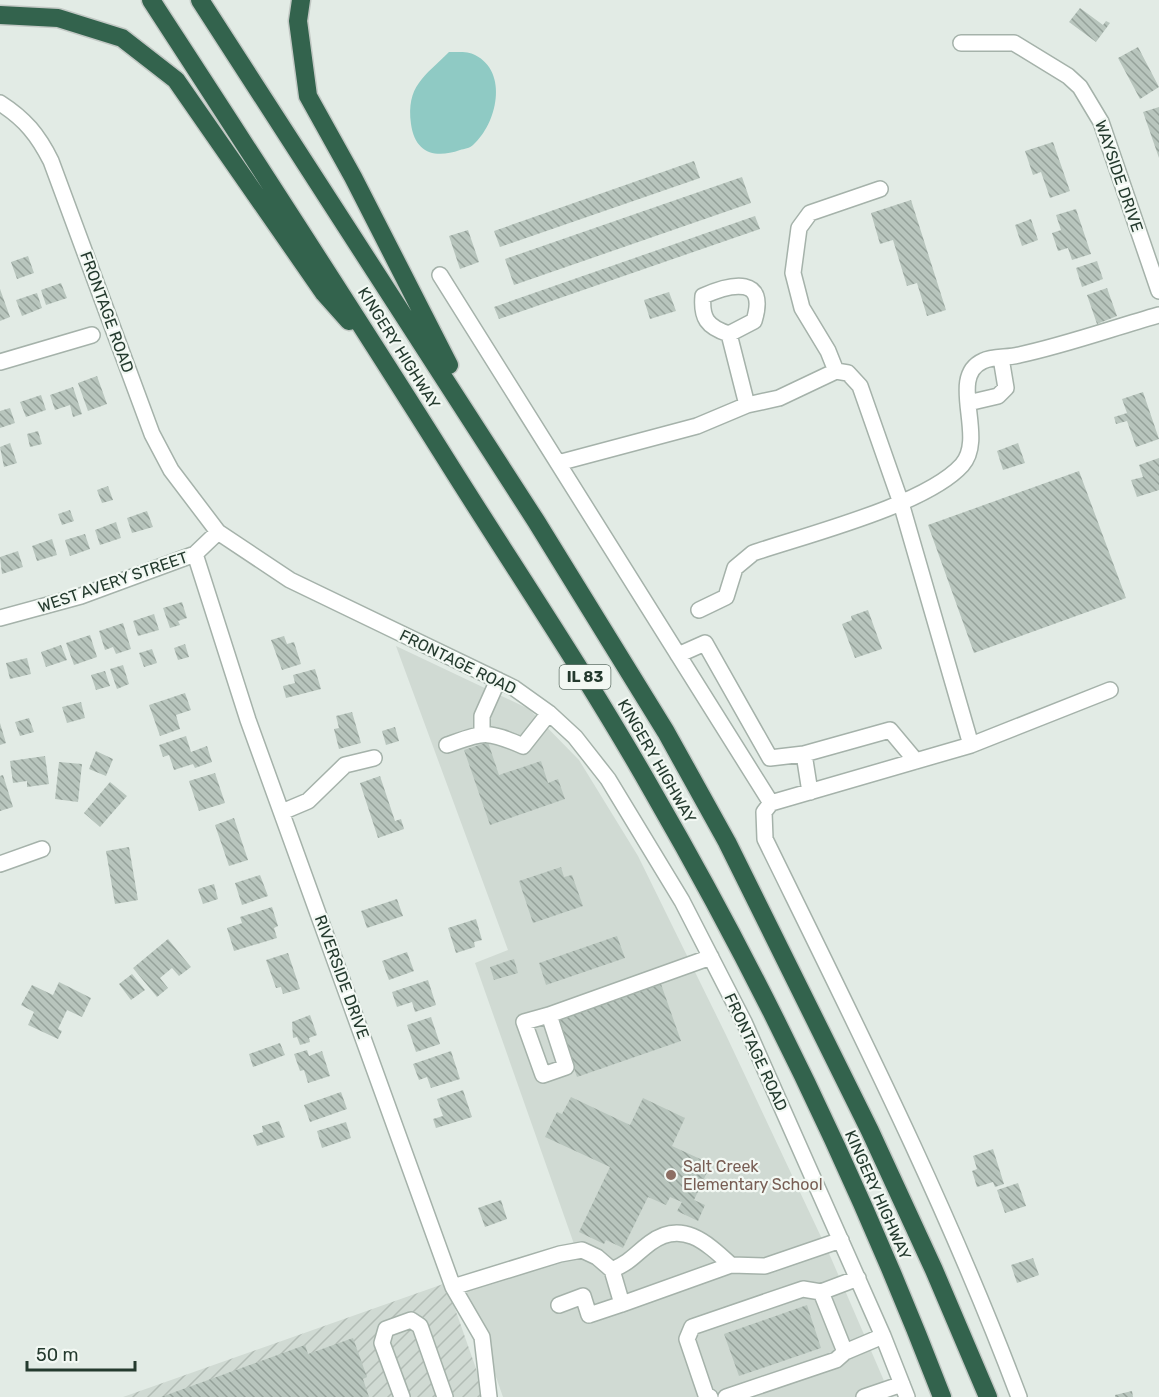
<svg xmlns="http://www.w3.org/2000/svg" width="1159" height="1397" font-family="Rubik,sans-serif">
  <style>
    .built { fill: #d0dad3 }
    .industrial { fill: url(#industrial-furrows) }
    .water { fill: #8fcac4 }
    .building { fill: url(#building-back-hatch) }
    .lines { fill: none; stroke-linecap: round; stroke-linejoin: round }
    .minor-casing { stroke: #a5b2aa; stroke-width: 18 }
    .highway-casing { stroke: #c2c8c4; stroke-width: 21 }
    .minor { stroke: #fff; stroke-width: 15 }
    .highway { stroke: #33634d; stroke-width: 18 }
    .education-dot { fill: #8d6e63; stroke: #f2f8f3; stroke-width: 2 }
    .labels { text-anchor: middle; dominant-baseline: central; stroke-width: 4.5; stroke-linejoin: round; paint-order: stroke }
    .shield { fill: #f2f8f3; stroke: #627369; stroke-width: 1.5 }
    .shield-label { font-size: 15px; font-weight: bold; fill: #243a2e }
    .street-label { font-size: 16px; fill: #243a2e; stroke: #f2f8f3 }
    .education-label { font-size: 16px; fill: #785e54; stroke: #f2f8f3; text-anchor: start }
  </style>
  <defs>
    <pattern id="industrial-furrows" width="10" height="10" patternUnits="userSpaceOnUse" patternTransform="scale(1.5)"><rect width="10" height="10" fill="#d0dad3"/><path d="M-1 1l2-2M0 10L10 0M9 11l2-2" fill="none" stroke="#b2bcb5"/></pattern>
    <pattern id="building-back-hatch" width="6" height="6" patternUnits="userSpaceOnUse" patternTransform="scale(1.5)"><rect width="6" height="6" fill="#b8c5bd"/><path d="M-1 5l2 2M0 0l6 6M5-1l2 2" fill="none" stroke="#95a19a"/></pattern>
  </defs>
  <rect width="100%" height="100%" fill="#e2ebe5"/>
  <!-- built -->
  <path class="built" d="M396 646 529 709 579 760 638 856 726 1035 831 1258 891 1397H503L462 1280 574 1244 475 963 508 950Z"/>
  <!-- industrial -->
  <path class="industrial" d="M446 1283 486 1397H123Z"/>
  <!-- water -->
  <path class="water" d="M449 52C457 52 469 51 475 55 509 72 497 124 473 145 470 148 464 149 460 150 435 159 415 153 411 124 406 86 424 77 449 52Z"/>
  <!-- building -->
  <path class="building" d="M1080 8 1103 25 1106 21 1110 23 1096 42 1069 22Z
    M1138 47 1159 87 1140 99 1118 58Z
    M1159 107V158L1143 112Z
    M1053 142 1070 191 1050 198 1041 172 1033 175 1025 151Z
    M694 161 700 178 500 247 494 231Z
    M742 177 751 203 514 285 505 259Z
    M911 200 946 310 927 316 917 283 907 286 893 240 880 244 871 213Z
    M1076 209 1091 254 1072 260 1068 248 1058 251 1052 233 1061 230 1056 215Z
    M755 216 760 229 499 319 494 307Z
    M1031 219 1038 240 1022 246 1015 225Z
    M468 230 479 262 460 269 449 236Z
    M28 256 34 273 17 279 11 262Z
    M1097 261 1103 279 1082 287 1076 268Z
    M61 283 67 298 46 305 41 290Z
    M1107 288 1117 316 1097 324 1087 295Z
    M0 289 10 317 0 321Z
    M669 292 676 311 650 319 644 300Z
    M37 293 42 308 22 316 16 300Z
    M97 376 107 404 88 411 78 383Z
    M73 387 82 414 73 417 70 405 55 410 50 395Z
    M1143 392 1159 439 1136 447 1127 421 1116 424 1114 417 1127 413 1122 399Z
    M41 395 46 410 26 417 20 402Z
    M10 408 15 423 0 428V411Z
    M38 431 42 444 30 447 27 434Z
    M10 443 17 463 4 467 0 447Z
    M1018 443 1025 463 1003 470 997 451Z
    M1159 458V490L1137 497 1131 480 1143 477 1139 465Z
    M1079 471 1126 598 974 653 928 525Z
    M108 486 113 500 102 503 97 490Z
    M70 510 74 521 62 525 58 514Z
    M147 511 153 527 132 533 127 518Z
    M116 522 121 538 100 545 95 530Z
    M85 534 90 549 70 556 65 540Z
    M52 539 57 555 37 561 32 546Z
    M18 551 23 567 2 574 0 557Z
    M182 602 187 618 178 621 180 625 170 628 163 608Z
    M868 610 882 649 855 658 842 624 852 620 851 616Z
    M154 614 159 630 138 636 133 621Z
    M123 623 131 649 116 654 113 647 105 650 99 631Z
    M90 635 97 657 74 665 66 643Z
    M284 636 287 644 294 642 301 664 282 670 271 640Z
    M185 644 189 657 178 660 174 648Z
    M61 645 67 660 46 667 41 652Z
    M152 649 157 663 144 667 139 653Z
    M27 658 31 674 10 679 6 663Z
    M123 665 129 684 117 689 110 669Z
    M315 669 321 689 286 698 283 686 295 683 293 675Z
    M105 671 110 686 96 690 91 675Z
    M185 693 191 710 176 715 180 729 160 736 149 705Z
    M81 702 85 718 67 723 62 707Z
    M352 712 361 743 339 749 334 729 339 728 336 716Z
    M29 718 34 732 20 736 15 722Z
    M0 723 6 743 0 745Z
    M395 727 399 741 386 745 382 731Z
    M186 736 191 752 207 746 212 762 195 768 193 764 174 770 169 755 163 757 159 745Z
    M488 742 499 775 541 761 548 783 558 779 565 799 490 825 464 750Z
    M96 751 113 759 106 776 89 769Z
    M45 756 49 784 27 787V781L13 783 10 761Z
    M59 762 82 764 78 802 55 799Z
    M215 773 225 803 199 811 189 781Z
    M3 775 13 807 0 811V776Z
    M380 776 395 821 401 819 404 829 378 838 360 783Z
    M110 782 127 796 100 827 84 813Z
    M234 818 248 860 229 866 215 825Z
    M129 847 138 900 115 904 106 851Z
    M561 867 564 877 572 875 583 906 533 923 519 881Z
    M260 875 268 896 242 905 235 883Z
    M214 884 218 899 203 904 198 889Z
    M397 899 403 916 367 928 361 911Z
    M272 907 278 926 274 928 277 938 234 951 227 928 242 923 240 917Z
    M476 919 482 940 474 942 475 947 456 953 448 928Z
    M617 936 625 958 546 985 539 963Z
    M168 939 191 967 179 976 172 968 160 978 168 988 157 997 133 968Z
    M407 952 414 971 389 980 382 961Z
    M288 953 300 989 283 994 281 987 276 988 266 960Z
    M514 959 518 973 494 980 490 967Z
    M132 974 145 990 131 1000 119 984Z
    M428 980 436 1005 415 1012 412 1002 397 1007 392 992Z
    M59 982 91 998 82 1017 67 1010 58 1029 62 1031 58 1039 28 1025 34 1012 21 1005 32 985 53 995Z
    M661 984 681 1041 577 1077 557 1019Z
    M310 1015 317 1035 309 1038 310 1042 300 1045 297 1037 293 1038 292 1022Z
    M431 1017 440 1044 416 1052 407 1025Z
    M280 1043 285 1055 253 1067 249 1054Z
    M307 1050 309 1056 322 1051 330 1076 308 1083 304 1070 300 1071 294 1054Z
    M451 1051 460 1079 431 1088 427 1077 419 1080 413 1064Z
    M463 1090 472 1117 436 1128 433 1119 443 1116 437 1099Z
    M341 1092 347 1109 310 1122 304 1105Z
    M571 1097 630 1125 643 1098 685 1118 672 1146 711 1164 694 1200 705 1205 698 1221 677 1211 682 1202 670 1197 666 1205 648 1197 623 1248 606 1240 604 1244 579 1232 610 1167 545 1137 557 1112 562 1114Z
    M279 1121 285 1137 257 1146 253 1135 263 1132 262 1126Z
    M346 1122 351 1138 322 1148 317 1131Z
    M993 1149 1004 1184 995 1187 993 1182 977 1187 972 1171 977 1169 973 1156Z
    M1018 1183 1026 1206 1005 1213 997 1190Z
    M501 1200 507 1219 485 1227 478 1208Z
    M1033 1258 1039 1275 1017 1283 1011 1265Z
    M807 1305 821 1348 739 1376 724 1334Z
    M353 1338 367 1377 363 1379 369 1397H161L305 1345 308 1354Z
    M1132 1391 1133 1397H1115V1395Z"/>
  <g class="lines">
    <!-- minor casing -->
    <g class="minor-casing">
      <path id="minor" d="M961 43H1014L1068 76 1080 87 1101 122 1159 291
        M0 103C25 119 38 135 51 161L152 434 171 470 218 532 290 580 514 688 549 713 575 737 608 779 682 901 744 1022 883 1336 907 1397
        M440 275 771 803
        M0 362 92 335
        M836 371 828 351 802 308 793 273 799 228 810 213 880 189
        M968 403 998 396 1006 388 1001 358
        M747 405 779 398 836 371 848 373 860 386 901 503 971 745
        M558 463 697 426 747 405 729 334C707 327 701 318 703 296 732 283 768 276 754 321L729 334
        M195 554 248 720 453 1287 482 1337 489 1397
        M699 610 726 597 735 568 753 553C806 535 926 505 962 465 987 437 947 377 983 361 993 356 1008 358 1019 355 1066 345 1113 328 1159 315
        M0 618 81 596 195 554 218 532
        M678 655 705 643 770 758 804 754 890 730 916 761
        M482 733V716L498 680
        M447 745C485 732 486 730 523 746L549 713
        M804 754 810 792
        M282 812 308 801 345 765 374 758
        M0 864 42 849
        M549 1015 524 1022 543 1075 566 1067 549 1015 711 957
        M612 1270C632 1261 634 1255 650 1243 682 1219 707 1243 731 1265
        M453 1287 560 1254 582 1250 597 1257 612 1270 622 1304 731 1265 765 1266 841 1240
        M821 1292 845 1352
        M559 1305 583 1296 589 1315 622 1304
        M402 1397 382 1343 386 1329 411 1320 420 1326 445 1397
        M710 1397 706 1395 687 1339 692 1327 803 1289 821 1292 858 1278
        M726 1397 836 1360 845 1352 883 1336
        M864 1397 902 1384
        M1019 1397C947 1205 855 1023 765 839L764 812 771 803 971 745 1110 690"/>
    </g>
    <!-- highway casing -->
    <g class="highway-casing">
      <path id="highway" d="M151 0C249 151 348 303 444 456 514 568 588 677 653 792 765 986 862 1189 942 1397
        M200 0 536 521 666 732 727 842 870 1131 934 1270 988 1397
        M301 0 298 21 308 96 353 177 449 365
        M0 15 58 18 122 38 176 80 324 293 349 321"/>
    </g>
    <!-- minor -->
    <use href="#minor" class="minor"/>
    <!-- highway -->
    <use href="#highway" class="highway"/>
  </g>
  <!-- markers -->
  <circle class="education-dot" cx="671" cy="1175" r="6"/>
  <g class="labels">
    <!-- shield labels -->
    <rect class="shield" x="559.5" y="665" width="51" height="24" rx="4.5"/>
    <g class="shield-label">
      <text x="585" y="677">IL 83</text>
    </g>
    <!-- street labels -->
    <g class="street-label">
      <text transform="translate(1119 176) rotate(71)">WAYSIDE DRIVE</text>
      <text transform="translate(107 312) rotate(70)">FRONTAGE ROAD</text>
      <text transform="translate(399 348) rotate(58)">KINGERY HIGHWAY</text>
      <text transform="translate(113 582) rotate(-19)">WEST AVERY STREET</text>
      <text transform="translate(458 662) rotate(26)">FRONTAGE ROAD</text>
      <text transform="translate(657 761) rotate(60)">KINGERY HIGHWAY</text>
      <text transform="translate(342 977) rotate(70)">RIVERSIDE DRIVE</text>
      <text transform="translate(756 1052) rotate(65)">FRONTAGE ROAD</text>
      <text transform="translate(878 1195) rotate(66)">KINGERY HIGHWAY</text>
    </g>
    <!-- education labels -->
    <g class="education-label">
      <text x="683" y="1166">Salt Creek<tspan x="683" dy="18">Elementary School</tspan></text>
    </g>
  </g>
  <!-- scale -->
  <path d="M27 1361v9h108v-9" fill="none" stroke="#243a2e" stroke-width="3"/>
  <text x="36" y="1361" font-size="18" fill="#243a2e" stroke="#f2f8f3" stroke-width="4.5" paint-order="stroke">50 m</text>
</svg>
